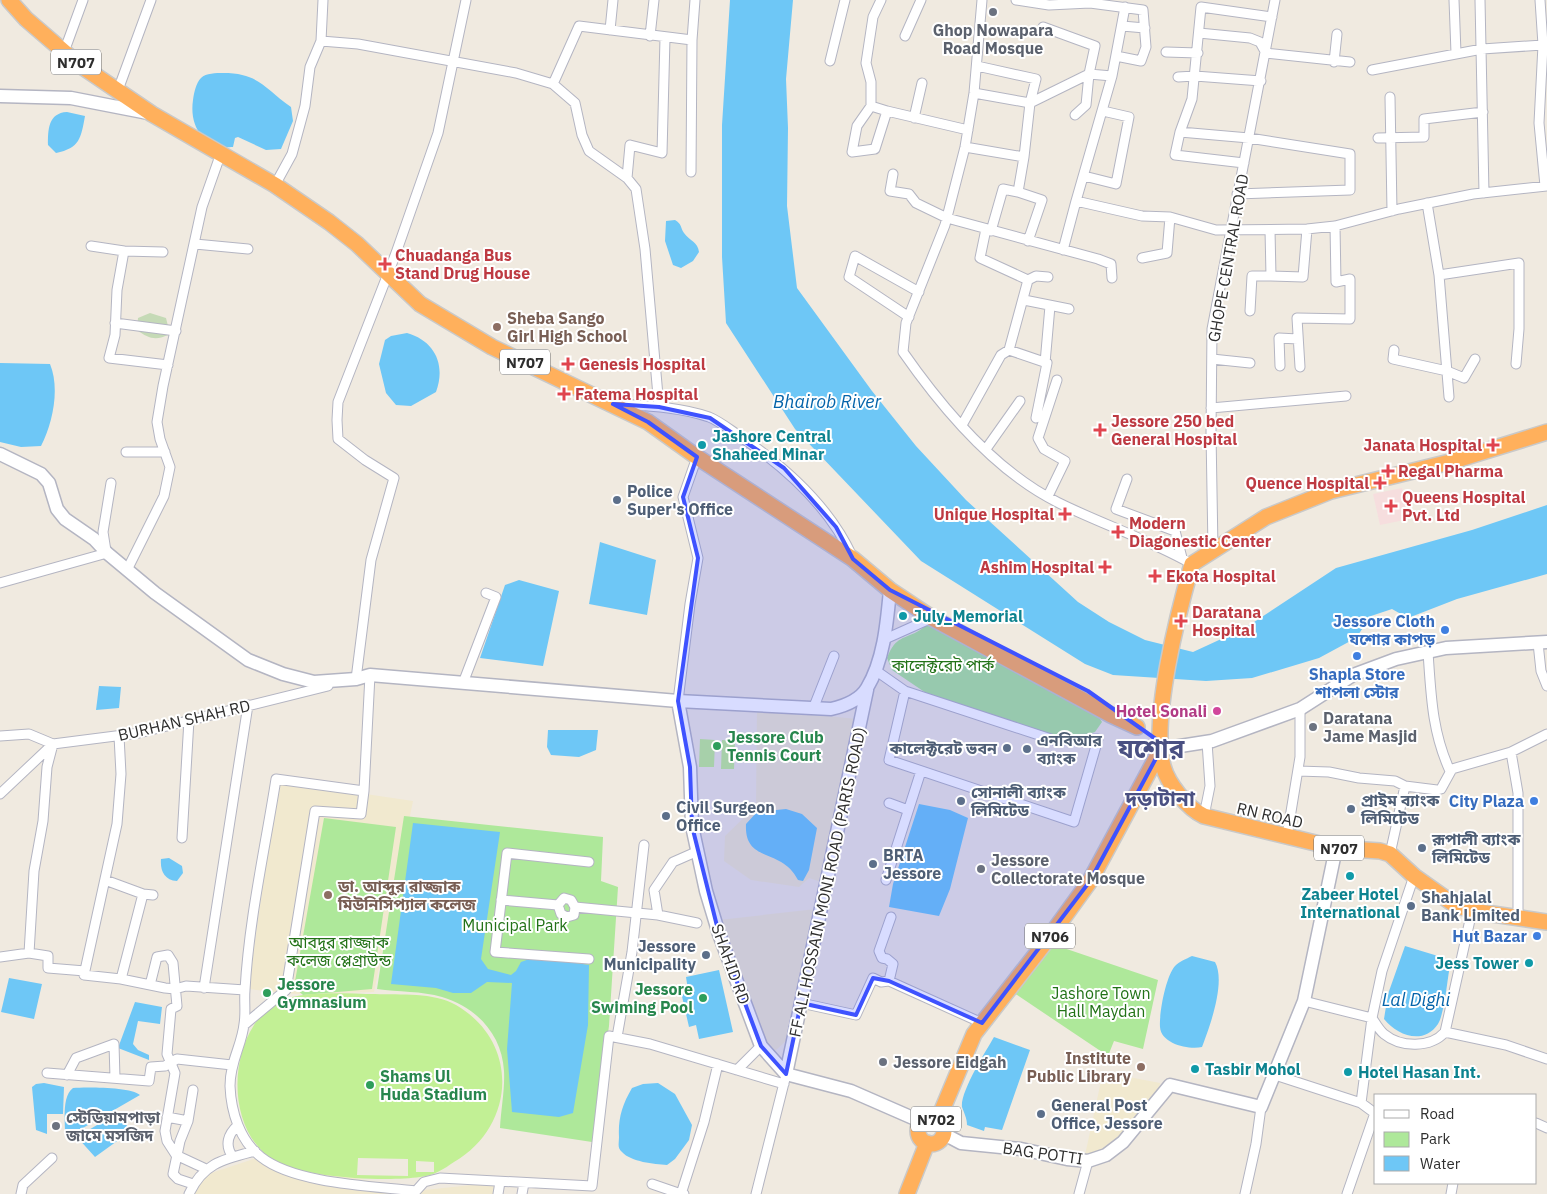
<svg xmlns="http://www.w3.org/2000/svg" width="1547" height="1194" font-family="'IBM Plex Sans','Noto Sans Bengali',sans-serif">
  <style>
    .education { fill: #f1e9cf }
    .medical { fill: #f6dede }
    .green { fill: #aee89a }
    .cemetery { fill: #c5dab6 }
    .pitch { fill: #c2f095; fill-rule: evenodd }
    .water { fill: #6ec7f6 }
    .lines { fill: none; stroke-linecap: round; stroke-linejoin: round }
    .street-casing { stroke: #b4b5c2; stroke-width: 11 }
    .secondary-casing { stroke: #b4b5c2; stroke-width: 15 }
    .highway-casing { stroke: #c9c9c9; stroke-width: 18 }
    .street { stroke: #fff; stroke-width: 9 }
    .secondary { stroke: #fff; stroke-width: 12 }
    .highway { stroke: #ffb05c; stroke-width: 15 }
    .marked { fill: #3e52ff; fill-opacity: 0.2; stroke: #3e52ff; stroke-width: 4; stroke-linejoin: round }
    .worship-dot { fill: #6b7280; stroke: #fff; stroke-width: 2 }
    .health-dot { fill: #e0444e; stroke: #fff; stroke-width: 2 }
    .education-dot { fill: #8d6e63; stroke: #fff; stroke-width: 2 }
    .culture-dot { fill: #0f9aa8; stroke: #fff; stroke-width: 2 }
    .service-dot { fill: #5c6f8a; stroke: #fff; stroke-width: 2 }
    .shop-dot { fill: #3f7fe0; stroke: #fff; stroke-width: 2 }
    .hotel-dot { fill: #d1479c; stroke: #fff; stroke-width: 2 }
    .leisure-dot { fill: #2e9e5b; stroke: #fff; stroke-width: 2 }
    .labels { text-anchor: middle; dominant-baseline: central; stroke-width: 4; stroke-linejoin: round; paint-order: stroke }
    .shield { fill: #fff; stroke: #6d6d6d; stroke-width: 1 }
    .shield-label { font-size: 15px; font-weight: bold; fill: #2e2e2e }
    .worship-label { font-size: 16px; font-weight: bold; fill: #5b616d; stroke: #fff; text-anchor: start }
    .health-label { font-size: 16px; font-weight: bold; fill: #be3a42; stroke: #fff; text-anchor: start }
    .street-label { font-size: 16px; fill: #2e2e2e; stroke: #fff }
    .education-label { font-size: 16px; font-weight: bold; fill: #785e54; stroke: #fff; text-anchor: start }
    .culture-label { font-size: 16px; font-weight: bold; fill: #0d838f; stroke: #fff; text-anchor: start }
    .service-label { font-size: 16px; font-weight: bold; fill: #4e5e75; stroke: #fff; text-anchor: start }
    .shop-label { font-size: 16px; font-weight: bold; fill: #366cbe; stroke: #fff; text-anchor: end }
    .park-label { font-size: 16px; fill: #227217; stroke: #fff }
    .hotel-label { font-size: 16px; font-weight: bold; fill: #b23c85; stroke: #fff; text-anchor: end }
    .leisure-label { font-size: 16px; font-weight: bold; fill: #27864d; stroke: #fff; text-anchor: start }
    .water-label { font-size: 18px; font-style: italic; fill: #0564aa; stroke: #fff }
    .district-label { font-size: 21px; font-weight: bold; fill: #4a5082; stroke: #fff }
    .town-label { font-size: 26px; font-weight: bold; fill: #4a5082; stroke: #fff }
  </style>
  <rect width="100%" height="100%" fill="#f0eae0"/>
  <!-- education -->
  <path class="education" d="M757 709 857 719 824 883 809 878 799 887 751 880 724 861 725 836 756 806Z
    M278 781 413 801 374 992 296 994 248 989Z
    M816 909 788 1039 775 1051 769 1049 719 920Z
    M1103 1072 1160 1083 1158 1097 1120 1140 1099 1155H1085Z
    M260 1157 415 1191 500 1182 497 1194H189L196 1178Z"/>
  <!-- medical -->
  <path class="medical" d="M1402 488 1409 519 1380 525 1373 494Z"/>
  <!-- green -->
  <path class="green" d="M932 620 1095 711 1102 722 1095 732 1082 736 1056 738 926 693 892 670 887 658C896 635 904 640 920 630 924 628 927 623 932 620Z
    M404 816 603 837 601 881 618 887 609 1026 592 1142 500 1128C501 1109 505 1089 504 1071 502 1034 476 1007 442 997 422 991 398 992 377 989Z
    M324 818 396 827 372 989 303 995 294 987Z
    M1049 943 1158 980 1143 1049 1114 1041 1108 1056 1014 993Z"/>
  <!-- cemetery -->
  <path class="cemetery" d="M150 313 166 318 170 334C156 341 149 339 137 330L138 318Z"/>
  <!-- pitch -->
  <path class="pitch" d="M700 739 715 740 714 767H699Z
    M722 740 735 741 734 769H721Z
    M375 994C401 995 433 992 456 1005 520 1042 516 1126 454 1162 444 1169 433 1176 420 1177 387 1182 303 1178 275 1161 231 1135 228 1065 254 1025 258 1018 263 1010 271 1005 297 989 345 994 375 994ZM358 1158 408 1159V1176L357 1175ZM416 1161 434 1162V1172H416Z"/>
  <!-- water -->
  <path class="water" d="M730 0H793L786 79 788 128 787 206 797 288 872 391 916 446 966 500 1078 602 1109 622 1145 640 1193 652 1245 628 1336 568 1472 530 1547 505V574L1457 599 1408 618 1392 609 1371 616 1356 638 1319 658 1252 678 1206 681 1113 675 1085 664 921 561 795 429 726 323 722 257V125Z
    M223 73C259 73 264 88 291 107L293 121 281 149 266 150 238 137 235 138 233 147C204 149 189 127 193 100 194 93 196 83 201 78 206 73 216 73 223 73Z
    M67 112 85 116C81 138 80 148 56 153L48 145C48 130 48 113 67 112Z
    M675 220C682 224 680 227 684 233 690 241 698 242 699 252L693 261 681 268 673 265 665 241 666 221Z
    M407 333C435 341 446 365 436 392L411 406 396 405 386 393 379 364 385 340 391 336Z
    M0 363 50 364C60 388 53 423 41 446L21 447 0 442Z
    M600 542 656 560 647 615 589 604Z
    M519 580 559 591 543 666 480 658 505 585Z
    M99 686 121 687 119 708 96 710Z
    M548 730H598L596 750 579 757 551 755 547 747Z
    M919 804 950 810 968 818 950 889 939 916 889 907 893 884Z
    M786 809 802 814 817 828 809 870 803 881 798 880C782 847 744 864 746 824L757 812Z
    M413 823 500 832 481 959 488 969 511 975 516 971 521 962 535 957 589 965 588 1025 573 1113 559 1117 512 1112 507 1049 512 983 487 982 471 993H453L436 988 391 984Z
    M169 858 182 866 183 873 177 881C164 880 160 870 161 859Z
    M1405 946 1438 956 1450 966C1447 980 1445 1012 1438 1024 1423 1046 1397 1035 1384 1019L1388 994Z
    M1192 956 1215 962C1226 982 1210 1026 1202 1047 1189 1050 1161 1044 1160 1027 1159 1013 1166 976 1175 966 1180 961 1186 959 1192 956Z
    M719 970 733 1032 699 1039 696 1025 689 1027 681 992 688 990 686 977Z
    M9 978 42 984 34 1019 1 1012Z
    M135 1002 162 1007 160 1024 138 1021 133 1044 138 1050 149 1055V1060L118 1048Z
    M994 1037 1030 1050 1002 1130 985 1127 984 1131 967 1125C967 1118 964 1113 962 1107 960 1092 986 1051 994 1037Z
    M44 1083 64 1087 63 1114H47V1134L36 1130 32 1087 36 1084Z
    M658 1083 675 1094 692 1125 689 1140 675 1159 667 1165C654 1164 631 1162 622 1152 617 1148 619 1143 619 1137 618 1119 622 1105 632 1088L643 1084Z
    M73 1088C86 1087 131 1087 140 1095L69 1136 65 1132C65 1120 62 1096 73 1088Z
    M117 1113 131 1131 95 1157 77 1137Z"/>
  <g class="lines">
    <!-- street casing -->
    <g class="street-casing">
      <path id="street" d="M982 0 974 93 965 147 945 225 906 323 903 352C942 408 995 471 1057 502 1101 524 1148 539 1192 564
        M1016 0 1049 5 1090 3 1093 0
        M1089 0 1090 3 1143 10 1146 47 1141 61 1116 56
        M1454 0 1456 53
        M1480 0 1484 193
        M1122 26 1145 28
        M610 30 613 0
        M1199 33 1250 38 1260 42 1266 53 1350 62
        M650 36 654 0
        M905 36 921 0
        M321 41 358 44 516 73 553 84 575 103 582 135 589 151 627 178 636 189 645 249 659 407
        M64 52 83 0
        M1166 52 1198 53
        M830 61 845 0
        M1334 62 1337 34
        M977 66 1036 79 1030 103
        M1372 70 1482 49 1543 45 1540 0
        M1178 77 1195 76 1261 81
        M553 84 579 26 692 40
        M118 90 151 0
        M974 93 1030 103 1024 157
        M1390 97 1392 211
        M1030 103 1089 74 1095 46 1043 27
        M871 106 857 126 852 152 875 149 887 111 871 106V82L866 63 873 17 881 0
        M887 111 968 130
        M1075 115 1086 105 1089 74 1112 76
        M914 118 922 83
        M1180 132 1249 138 1350 154V190L1237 194
        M1378 138 1424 137V119L1483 112
        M965 147 1024 157 1018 192 1042 200 1028 241
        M1244 163 1175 155 1180 132 1192 99 1201 7 1272 17
        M691 172 692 40 695 0
        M893 174 890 191 909 194 916 203 947 218 1098 259 1111 264 1112 278
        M1084 176 1116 184 1129 117 1103 111
        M627 178 630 145 662 153 665 38
        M275 185 292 154 305 106 310 67 321 41 323 0
        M1545 186 1539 123 1543 45H1547
        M1076 201 1112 76 1125 7
        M1427 203 1439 275 1449 397
        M986 229 980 258 1028 280
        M991 231 1003 189 1018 192
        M195 244 248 249
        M91 246 124 251 163 252
        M1063 250 1076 201 1142 216 1170 217 1216 230 1307 229 1335 226 1399 209 1473 194 1547 186
        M124 251 117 290 115 335 109 358 168 365
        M1142 258 1167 253 1170 217
        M1439 275 1519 263V329L1516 364
        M1271 276 1303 277 1307 229
        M1024 300 1069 309
        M1250 311 1252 276H1271L1270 230
        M909 317 849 277 855 256 919 292
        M115 323 176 331
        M1009 350 1028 280 1036 276 1048 277
        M1394 350 1393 359 1447 371 1464 378 1475 359
        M1212 359 1250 363
        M1045 363 1050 306
        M1280 366 1279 338 1298 339
        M1300 367 1297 318 1350 319V279L1336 282 1335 226
        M618 404C649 406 679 407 709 417 719 421 729 429 738 435 783 465 829 506 852 556
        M1211 408 1346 396
        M962 425 1001 355 1009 350 1047 363 1036 418
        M986 449 1020 401
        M126 452H165
        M1127 479 1116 509 1175 531 1182 558
        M1048 496 1065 461 1044 449 1038 438 1057 380
        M1213 549 1211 433 1212 329 1275 0
        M106 551 103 532 111 483
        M127 570 164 496 170 467 160 439 157 422 163 386 202 207 221 153
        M0 583 107 553
        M883 640 932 618
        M1538 643 1541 671 1547 686
        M1428 652C1431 695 1432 732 1450 771
        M875 670 905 691 1054 740 1098 739 1074 822 889 760 905 691
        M370 675 364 791 276 779C265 849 249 919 245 990 244 1001 246 1013 244 1024 242 1045 230 1061 230 1086 231 1112 240 1141 261 1157 295 1184 373 1186 416 1191L424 1182 440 1178 592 1186 609 1036 650 1044 784 1084
        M351 680 356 679 371 560 394 478 365 460 338 439 337 420 338 402 396 253 438 133 466 0
        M463 683 496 597 486 593
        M678 701 690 604 698 558 683 497 697 457
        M813 709 834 656
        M0 736 29 734 53 744 47 767 43 821 34 871 29 953 48 956V968L85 971
        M119 736 121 774 117 824 84 975 121 979 165 988 175 989 186 986 245 990
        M1511 752 1518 793V919
        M1298 771 1329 772 1359 778 1395 781 1405 786 1437 790 1441 789 1452 769 1511 752 1547 734
        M0 794 53 744 139 733 328 686
        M889 803 908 810
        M1204 816 1210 786 1207 742
        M1287 836 1300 757V709
        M182 838 189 720
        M1390 854 1405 786
        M589 862 507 853 495 952 589 959
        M105 880 143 894 121 979
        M886 880 921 771
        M143 894 153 895
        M564 898 571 900 575 907 574 915 567 917 561 914 558 905Z
        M501 900 558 905
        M575 907 658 915 697 923
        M658 915 654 890 673 862 698 851
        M0 957 29 953
        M889 981 982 1023
        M150 985 157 957 168 955 173 963 177 1006 171 1009 167 1054 175 1073 165 1131 167 1141 176 1155 206 1169
        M204 988 248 705
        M1304 1001 1372 1018
        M801 1003 856 1015 873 978 881 982 889 981 893 964 887 959 882 958 879 951 891 917
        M1372 1018C1376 1024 1379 1030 1384 1034 1401 1048 1431 1048 1445 1032L1472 911
        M244 1025 286 990 315 811 361 814 364 791
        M1445 1032 1506 1045 1547 1059
        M617 1037 632 952 644 845
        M737 1070 761 1046
        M47 1073 149 1081 151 1067 165 1066 177 1059 232 1065
        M67 1075 76 1058 114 1044 115 1078
        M1275 1075 1361 1103 1376 1114
        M193 1090 188 1121 180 1141 173 1174 178 1179 193 1184
        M1361 1103 1372 1018 1382 971 1414 876
        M167 1117 188 1121
        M1536 1123 1547 1128
        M233 1157C224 1145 228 1134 238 1125
        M652 1184 681 1194
        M21 1194 23 1185 52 1158
        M189 1194C203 1163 224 1159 255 1151
        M498 1194 500 1182
        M522 1194 524 1183
        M684 1194H681L704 1122 718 1064
        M756 1194 785 1079
        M1079 1194 1088 1161
        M1245 1194 1256 1144 1261 1107
        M1347 1194 1375 1113
        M1451 1194 1453 1183"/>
    </g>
    <!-- secondary casing -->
    <g class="secondary-casing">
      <path id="secondary" d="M0 96 71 98 148 113
        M0 454 41 474 49 483 57 509 65 519 94 539 107 553 155 593 248 660 283 674 314 682 356 679 370 675 678 701 831 709C844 706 860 700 867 688 884 660 887 622 890 590
        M678 701 690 767 692 826 706 891 719 934 761 1046 786 1074 851 1091 922 1122
        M1161 749 1212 741 1300 709 1353 675 1396 659 1446 648 1547 642
        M786 1074 867 690
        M944 1134 961 1143 1021 1149 1067 1159 1088 1161 1106 1155 1123 1142 1170 1085 1261 1107 1304 1001 1336 848"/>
    </g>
    <!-- highway casing -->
    <g class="highway-casing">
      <path id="highway" d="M9 0 26 19 77 63 152 114 275 185 329 222 357 244 420 304 492 347 648 422 697 457 853 559 890 590 932 618 1111 715 1137 727
        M1547 432 1450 462 1331 491 1266 517 1192 564C1178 613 1151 718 1163 766 1168 784 1187 808 1204 816L1336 848 1380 851 1390 854 1414 876 1452 903 1472 911 1547 922
        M918 1131a13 13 0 1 1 26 0a13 13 0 1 1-26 0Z
        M938 1120 974 1034 1048 939 1090 881 1161 749
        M907 1194 927 1143"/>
    </g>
    <!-- street -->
    <use href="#street" class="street"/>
    <!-- secondary -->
    <use href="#secondary" class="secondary"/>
    <!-- highway -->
    <use href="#highway" class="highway"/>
  </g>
  <!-- marked area -->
  <path class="marked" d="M613 404 659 407 710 418 784 468 836 527 853 559 890 590 1088 691 1160 742 1161 749 1090 881 982 1023 889 981 873 978 856 1015 801 1003 786 1074 761 1046 719 934 692 826 690 767 678 701 698 558 683 497 697 457 648 422Z"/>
  <!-- markers -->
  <g class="worship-dot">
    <circle cx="993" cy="12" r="5"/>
    <circle cx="1313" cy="727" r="5"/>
    <circle cx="981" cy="869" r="5"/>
    <circle cx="883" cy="1062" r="5"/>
    <circle cx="56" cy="1126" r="5"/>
  </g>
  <g class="health-dot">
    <path d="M382.5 256.5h5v5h5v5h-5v5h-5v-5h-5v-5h5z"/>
    <path d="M565.5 356.5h5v5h5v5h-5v5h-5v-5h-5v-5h5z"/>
    <path d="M561.5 386.5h5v5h5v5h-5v5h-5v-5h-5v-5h5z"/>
    <path d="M1097.5 422.5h5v5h5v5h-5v5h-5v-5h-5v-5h5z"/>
    <path d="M1490.5 437.5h5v5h5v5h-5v5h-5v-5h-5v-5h5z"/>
    <path d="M1385.5 463.5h5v5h5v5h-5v5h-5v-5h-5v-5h5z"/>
    <path d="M1377.5 475.5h5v5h5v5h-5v5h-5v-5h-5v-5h5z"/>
    <path d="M1388.5 498.5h5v5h5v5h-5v5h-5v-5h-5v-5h5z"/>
    <path d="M1062.5 506.5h5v5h5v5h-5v5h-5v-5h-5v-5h5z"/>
    <path d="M1115.5 524.5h5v5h5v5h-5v5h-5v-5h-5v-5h5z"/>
    <path d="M1102.5 559.5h5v5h5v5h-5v5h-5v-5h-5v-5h5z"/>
    <path d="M1152.5 568.5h5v5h5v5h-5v5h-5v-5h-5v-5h5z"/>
    <path d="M1178.5 613.5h5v5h5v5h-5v5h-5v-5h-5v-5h5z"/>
  </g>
  <g class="education-dot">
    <circle cx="497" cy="327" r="5"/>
    <circle cx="328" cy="895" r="5"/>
    <circle cx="1141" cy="1067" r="5"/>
  </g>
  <g class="culture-dot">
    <circle cx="702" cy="445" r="5"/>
    <circle cx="903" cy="616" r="5"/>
    <circle cx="1350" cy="876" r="5"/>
    <circle cx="1529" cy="963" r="5"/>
    <circle cx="1195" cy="1069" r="5"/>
    <circle cx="1348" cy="1072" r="5"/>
  </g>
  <g class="service-dot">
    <circle cx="617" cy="500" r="5"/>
    <circle cx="1007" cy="748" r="5"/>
    <circle cx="1027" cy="749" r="5"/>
    <circle cx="961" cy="801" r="5"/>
    <circle cx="1351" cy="809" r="5"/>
    <circle cx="666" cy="816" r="5"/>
    <circle cx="1422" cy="848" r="5"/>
    <circle cx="873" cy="864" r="5"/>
    <circle cx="1411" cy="906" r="5"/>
    <circle cx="706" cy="955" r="5"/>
    <circle cx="1041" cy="1114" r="5"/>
  </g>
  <g class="shop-dot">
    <circle cx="1445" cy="630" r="5"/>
    <circle cx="1357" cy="656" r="5"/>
    <circle cx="1534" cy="801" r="5"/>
    <circle cx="1537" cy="936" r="5"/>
  </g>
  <circle class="hotel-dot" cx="1217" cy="711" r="5"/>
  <g class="leisure-dot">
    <circle cx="717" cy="746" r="5"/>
    <circle cx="267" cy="993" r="5"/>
    <circle cx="703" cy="998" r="5"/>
    <circle cx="370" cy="1085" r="5"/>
  </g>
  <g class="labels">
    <!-- shield labels -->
    <g class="shield">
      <rect x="51" y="49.5" width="50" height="25" rx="4"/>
      <rect x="500" y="349.5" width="50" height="25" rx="4"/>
      <rect x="1314" y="835.5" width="50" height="25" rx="4"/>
      <rect x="1025" y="923.5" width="50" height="25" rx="4"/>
      <rect x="911" y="1106.5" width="50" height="25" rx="4"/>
    </g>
    <g class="shield-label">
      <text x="76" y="62">N707</text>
      <text x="525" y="362">N707</text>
      <text x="1339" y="848">N707</text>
      <text x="1050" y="936">N706</text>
      <text x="936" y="1119">N702</text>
    </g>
    <!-- worship labels -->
    <g class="worship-label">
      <text x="993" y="30" text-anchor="middle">Ghop Nowapara<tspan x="993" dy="18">Road Mosque</tspan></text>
      <text x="1323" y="718">Daratana<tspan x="1323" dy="18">Jame Masjid</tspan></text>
      <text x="991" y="860">Jessore<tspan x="991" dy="18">Collectorate Mosque</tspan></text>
      <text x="893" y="1062">Jessore Eidgah</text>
      <text x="66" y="1117">স্টেডিয়ামপাড়া<tspan x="66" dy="18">জামে মসজিদ</tspan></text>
    </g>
    <!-- health labels -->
    <g class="health-label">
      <text x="395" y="255">Chuadanga Bus<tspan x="395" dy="18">Stand Drug House</tspan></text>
      <text x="579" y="364">Genesis Hospital</text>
      <text x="575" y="394">Fatema Hospital</text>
      <text x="1111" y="421">Jessore 250 bed<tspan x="1111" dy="18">General Hospital</tspan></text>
      <text x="1482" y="445" text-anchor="end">Janata Hospital</text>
      <text x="1398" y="471">Regal Pharma</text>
      <text x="1369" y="483" text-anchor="end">Quence Hospital</text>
      <text x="1402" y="497">Queens Hospital<tspan x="1402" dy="18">Pvt. Ltd</tspan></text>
      <text x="1054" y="514" text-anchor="end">Unique Hospital</text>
      <text x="1129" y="523">Modern<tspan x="1129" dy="18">Diagonestic Center</tspan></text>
      <text x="1094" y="567" text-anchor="end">Ashim Hospital</text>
      <text x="1166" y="576">Ekota Hospital</text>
      <text x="1192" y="612">Daratana<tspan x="1192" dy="18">Hospital</tspan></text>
    </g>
    <!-- street labels -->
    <g class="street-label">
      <text transform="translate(1228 258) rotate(-80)">GHOPE CENTRAL ROAD</text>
      <text transform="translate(184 720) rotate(-13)">BURHAN SHAH RD</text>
      <text transform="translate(1270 815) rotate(13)">RN ROAD</text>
      <text transform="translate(827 882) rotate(-78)">FF ALI HOSSAIN MONI ROAD (PARIS ROAD)</text>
      <text transform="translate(731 964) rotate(70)">SHAHID RD</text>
      <text transform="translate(1043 1153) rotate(8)">BAG POTTI</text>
    </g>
    <!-- education labels -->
    <g class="education-label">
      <text x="507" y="318">Sheba Sango<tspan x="507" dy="18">Girl High School</tspan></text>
      <text x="338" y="886">ডা. আব্দুর রাজ্জাক<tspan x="338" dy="18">মিউনিসিপ্যাল কলেজ</tspan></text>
      <text x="1131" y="1058" text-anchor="end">Institute<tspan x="1131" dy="18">Public Library</tspan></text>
    </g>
    <!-- culture labels -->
    <g class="culture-label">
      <text x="712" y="436">Jashore Central<tspan x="712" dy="18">Shaheed Minar</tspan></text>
      <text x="913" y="616">July_Memorial</text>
      <text x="1350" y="894" text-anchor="middle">Zabeer Hotel<tspan x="1350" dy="18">International</tspan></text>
      <text x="1519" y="963" text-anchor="end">Jess Tower</text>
      <text x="1205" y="1069">Tasbir Mohol</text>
      <text x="1358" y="1072">Hotel Hasan Int.</text>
    </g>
    <!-- service labels -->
    <g class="service-label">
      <text x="627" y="491">Police<tspan x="627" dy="18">Super's Office</tspan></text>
      <text x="1037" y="740">এনবিআর<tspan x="1037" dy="18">ব্যাংক</tspan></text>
      <text x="997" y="748" text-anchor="end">কালেক্টরেট ভবন</text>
      <text x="971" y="792">সোনালী ব্যাংক<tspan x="971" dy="18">লিমিটেড</tspan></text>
      <text x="1361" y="800">প্রাইম ব্যাংক<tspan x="1361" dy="18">লিমিটেড</tspan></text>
      <text x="676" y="807">Civil Surgeon<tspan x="676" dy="18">Office</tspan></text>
      <text x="1432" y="839">রূপালী ব্যাংক<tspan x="1432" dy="18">লিমিটেড</tspan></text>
      <text x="883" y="855">BRTA<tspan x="883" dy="18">Jessore</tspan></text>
      <text x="1421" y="897">Shahjalal<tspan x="1421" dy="18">Bank Limited</tspan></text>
      <text x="696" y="946" text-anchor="end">Jessore<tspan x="696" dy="18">Municipality</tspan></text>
      <text x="1051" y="1105">General Post<tspan x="1051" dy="18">Office, Jessore</tspan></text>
    </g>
    <!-- shop labels -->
    <g class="shop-label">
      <text x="1435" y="621">Jessore Cloth<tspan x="1435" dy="18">যশোর কাপড়</tspan></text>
      <text x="1357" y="674" text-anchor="middle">Shapla Store<tspan x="1357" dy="18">শাপলা স্টোর</tspan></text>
      <text x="1524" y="801">City Plaza</text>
      <text x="1527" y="936">Hut Bazar</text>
    </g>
    <!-- park labels -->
    <g class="park-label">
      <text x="943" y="665">কালেক্টরেট পার্ক</text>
      <text x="515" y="925">Municipal Park</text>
      <text x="339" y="942">আবদুর রাজ্জাক<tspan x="339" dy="18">কলেজ প্লেগ্রাউন্ড</tspan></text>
      <text x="1101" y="993">Jashore Town<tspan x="1101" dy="18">Hall Maydan</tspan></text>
    </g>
    <!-- hotel labels -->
    <g class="hotel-label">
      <text x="1207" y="711">Hotel Sonali</text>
    </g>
    <!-- leisure labels -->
    <g class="leisure-label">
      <text x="727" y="737">Jessore Club<tspan x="727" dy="18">Tennis Court</tspan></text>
      <text x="277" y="984">Jessore<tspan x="277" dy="18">Gymnasium</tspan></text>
      <text x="693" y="989" text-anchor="end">Jessore<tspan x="693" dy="18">Swiming Pool</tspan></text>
      <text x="380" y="1076">Shams Ul<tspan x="380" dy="18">Huda Stadium</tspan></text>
    </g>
    <!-- water labels -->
    <g class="water-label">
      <text x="827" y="401">Bhairob River</text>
      <text x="1416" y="999">Lal Dighi</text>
    </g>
    <!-- district labels -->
    <g class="district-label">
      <text x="1160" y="798">দড়াটানা</text>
    </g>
    <!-- town labels -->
    <g class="town-label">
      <text x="1151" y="748">যশোর</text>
    </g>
  </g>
  <!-- legend -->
  <rect x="1374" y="1094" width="162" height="90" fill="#ffffff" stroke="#ababab"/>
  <rect x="1384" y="1110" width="25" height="8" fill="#ffffff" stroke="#ababab"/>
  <text x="1420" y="1119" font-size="15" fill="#2e2e2e">Road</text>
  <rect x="1384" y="1132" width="25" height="15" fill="#aee89a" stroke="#ababab"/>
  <text x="1420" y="1144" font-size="15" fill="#2e2e2e">Park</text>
  <rect x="1384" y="1156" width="25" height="15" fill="#6ec7f6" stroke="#ababab"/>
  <text x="1420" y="1169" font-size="15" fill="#2e2e2e">Water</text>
</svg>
